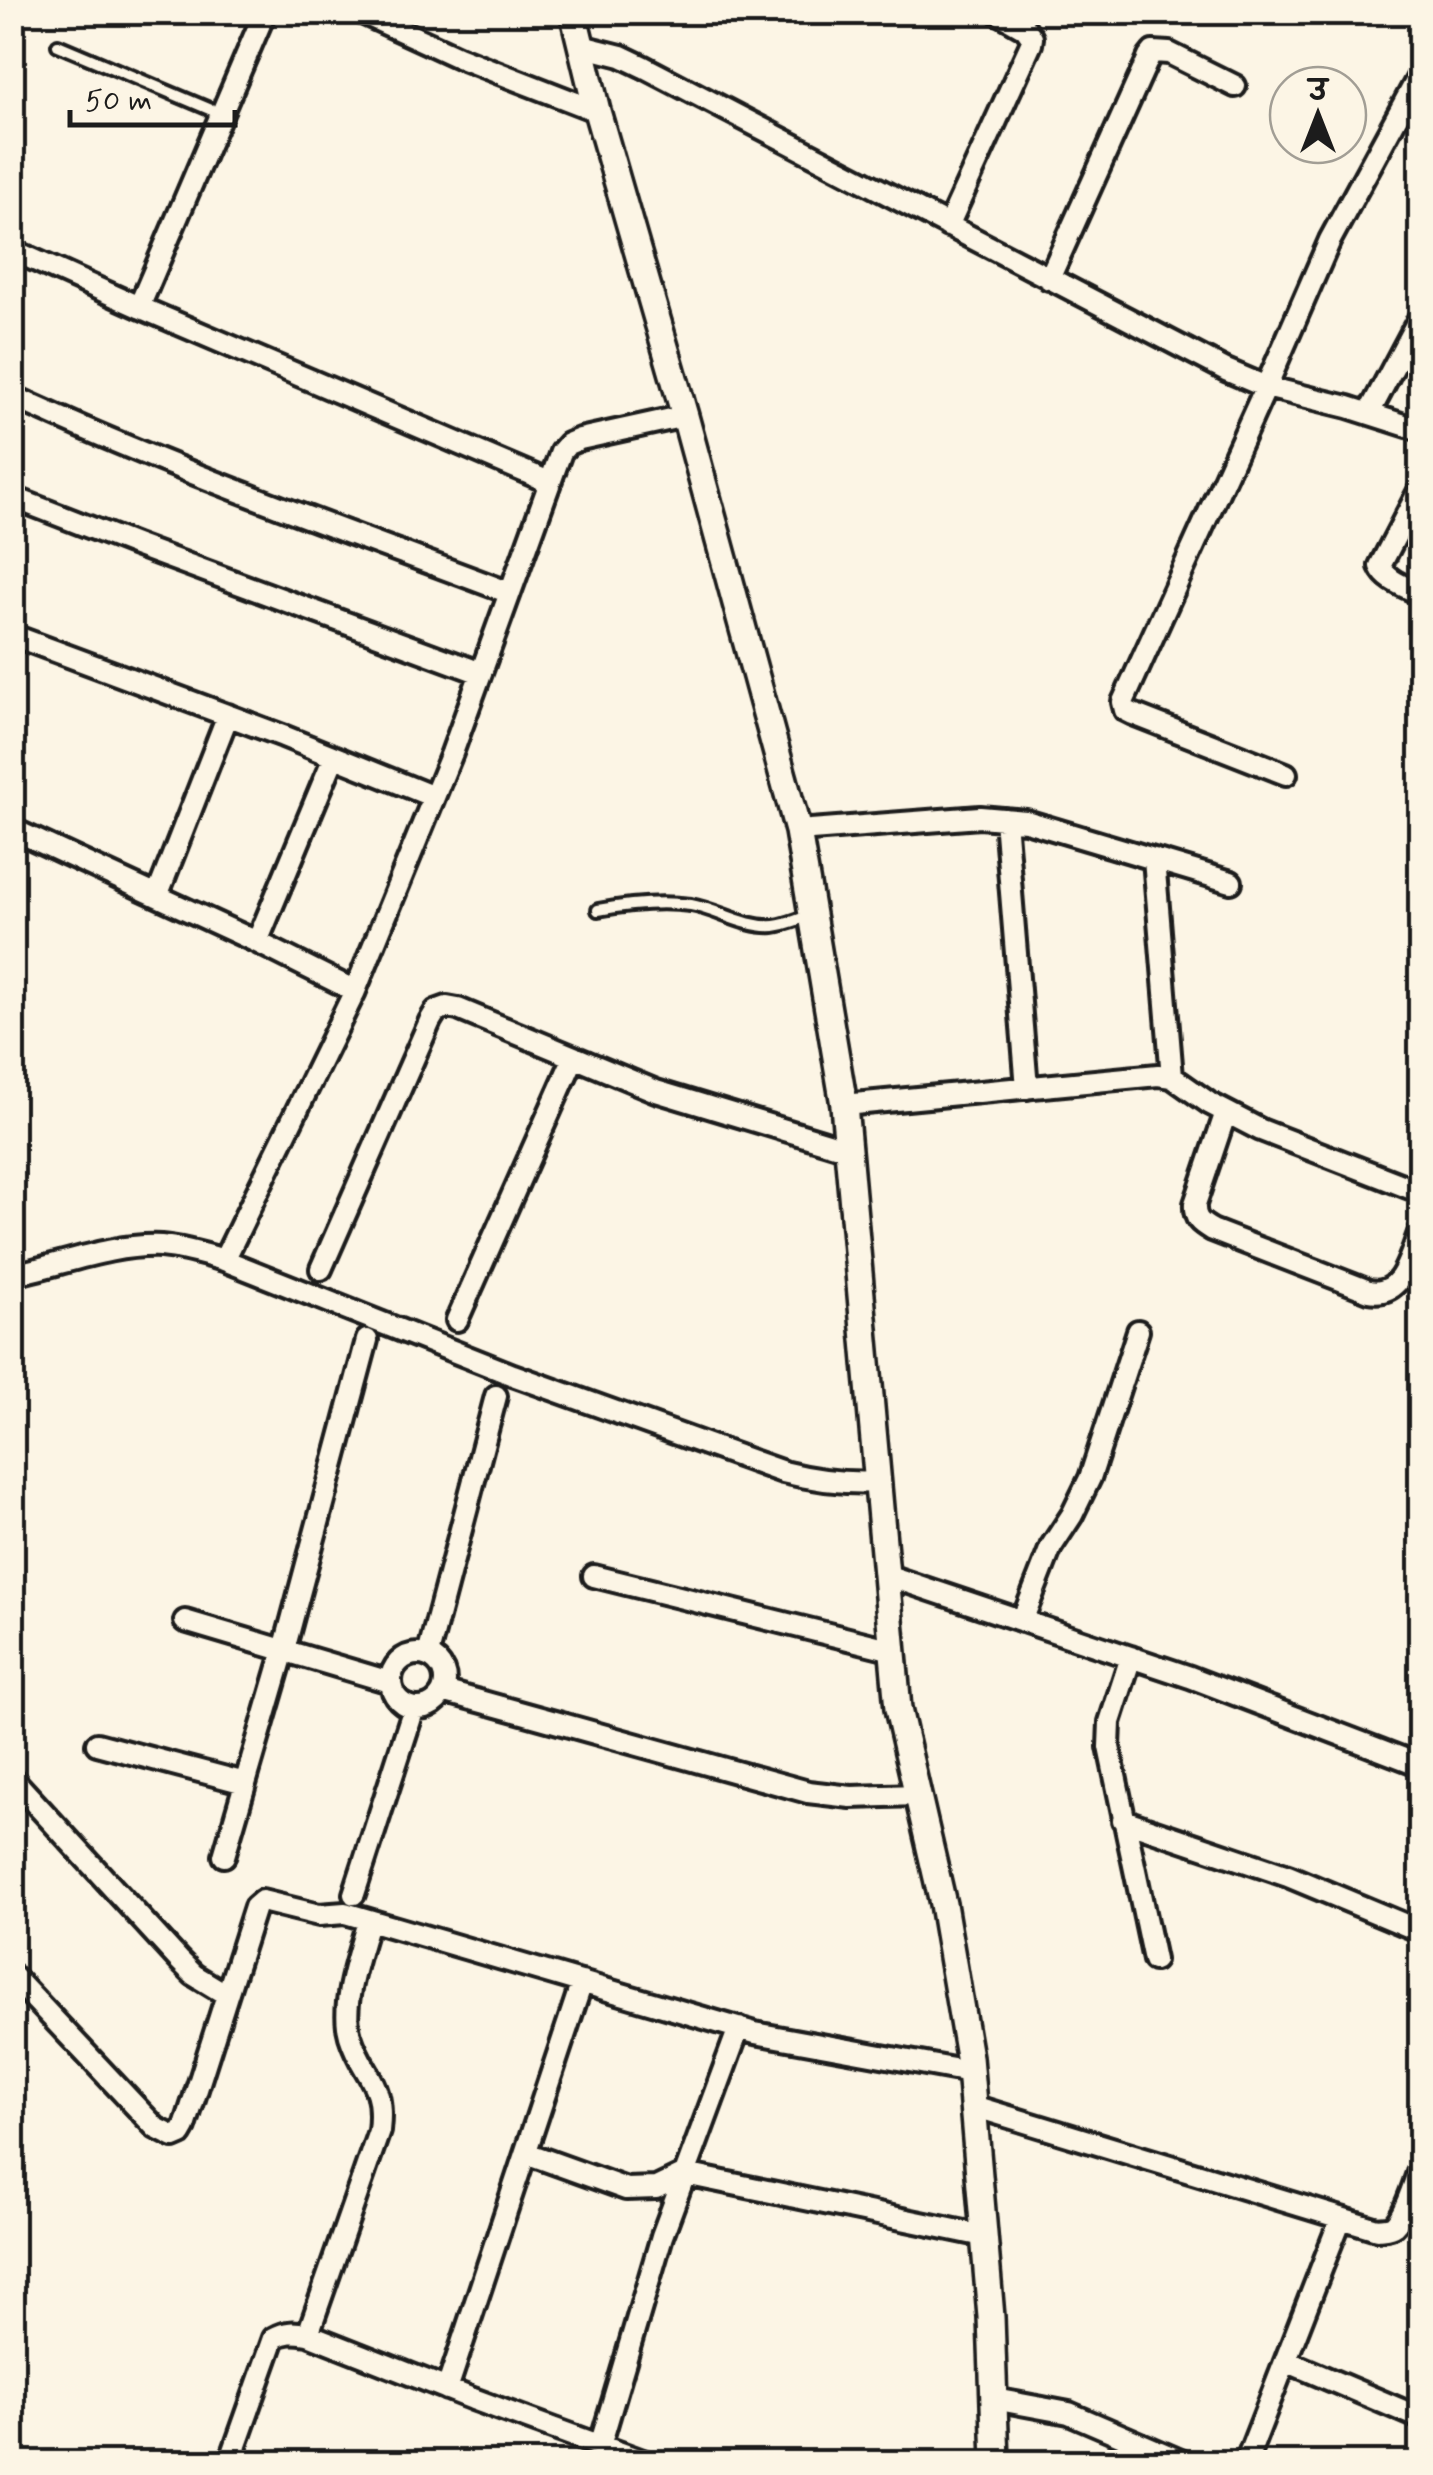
<svg xmlns="http://www.w3.org/2000/svg" width="1433" height="2475" font-family="Mynerve,'Playpen Sans Deva',sans-serif">
  <style>
    .lines { fill: none; stroke-linecap: round; stroke-linejoin: round }
    .service-casing { stroke: #1c1c1c; stroke-width: 18 }
    .minor-casing { stroke: #1c1c1c; stroke-width: 28 }
    .tertiary-casing { stroke: #1c1c1c; stroke-width: 32 }
    .service { stroke: #fcf5e5; stroke-width: 10 }
    .minor { stroke: #fcf5e5; stroke-width: 20 }
    .tertiary { stroke: #fcf5e5; stroke-width: 25 }
  </style>
  <rect width="100%" height="100%" fill="#fcf5e5"/>
  <filter id="ink" filterUnits="userSpaceOnUse"><feTurbulence type="fractalNoise" baseFrequency=".01" numOctaves="2"/><feDisplacementMap in="SourceGraphic" scale="20" xChannelSelector="R" yChannelSelector="G"/><feConvolveMatrix kernelMatrix="1 2 1 2 8 2 1 2 1" color-interpolation-filters="sRGB"/></filter>
  <g filter="url(#ink)">
    <g class="lines">
      <!-- service casing -->
      <g class="service-casing">
        <path id="service" d="M58 45 221 114
          M598 910C629 904 661 901 691 905 719 910 745 928 774 926 786 925 799 919 811 915"/>
      </g>
      <!-- minor casing -->
      <g class="minor-casing">
        <path id="minor" d="M360 12 458 57 597 111
          M581 46 621 56 644 67 1226 370 1266 387 1348 407 1420 430
          M948 226 1031 44 1032 38 1025 28 997 12
          M12 250 139 307 549 482
          M1049 279 1149 57 1153 52 1169 53 1235 86
          M139 307 265 12
          M12 396C174 471 343 530 510 593
          M1369 413 1420 317
          M1420 489 1380 566C1386 581 1407 587 1420 594
          M12 497 135 545 481 673
          M12 635 283 736 434 797
          M1286 774 1133 714 1125 710 1123 702 1266 387 1330 240 1420 74
          M1005 819 1027 1088
          M12 829 257 942 355 991
          M798 831 980 817 1026 821 1231 882
          M1154 859 1172 1077
          M157 896 228 715
          M257 942 334 757
          M844 1105 1158 1075 1172 1077 1209 1103 1261 1130 1420 1192
          M1226 1112 1195 1204C1194 1219 1200 1223 1212 1230L1369 1291C1403 1298 1410 1255 1420 1231
          M224 1260 355 991 452 753 561 452 568 444 580 439 685 416
          M321 1269 430 1021 436 1011 447 1007 458 1009 656 1091 848 1149
          M12 1275C61 1265 111 1244 161 1246 183 1248 204 1254 224 1260L513 1375 783 1472C815 1480 844 1484 877 1482
          M457 1320 574 1057
          M886 1575 1190 1677 1420 1765
          M594 1576 893 1650
          M185 1621 390 1682
          M1022 1621 1051 1547 1072 1515 1090 1478 1138 1331
          M391 1681a27 27 0 1 1 54 0a27 27 0 1 1-54 0Z
          M428 1655 496 1396
          M1131 1657 1110 1722 1109 1747 1154 1960
          M443 1691 808 1792 851 1797 918 1795
          M97 1744 245 1783
          M12 1778 179 1960 194 1975 227 1995
          M1123 1820 1288 1876 1420 1931
          M224 1856 284 1650 367 1340
          M354 1894 414 1708
          M12 1975 156 2128 174 2137 181 2134 185 2127 255 1907 262 1901 319 1915 345 1913 755 2033 970 2072
          M973 2106 1377 2229C1383 2228 1389 2229 1394 2225 1405 2215 1415 2181 1420 2167
          M526 2153 626 2189 656 2188 685 2174 984 2236
          M308 2334 379 2131C385 2079 363 2078 350 2036 340 2004 360 1952 368 1921
          M1286 2361 1420 2418
          M447 2389 582 1982
          M994 2399 1069 2413 1183 2462
          M600 2446 662 2236 739 2028
          M230 2462 274 2338C286 2331 294 2332 308 2334L473 2399 645 2462
          M1246 2462 1341 2218"/>
      </g>
      <!-- tertiary casing -->
      <g class="tertiary-casing">
        <path id="tertiary" d="M573 12 597 111 685 416 798 831 844 1105 898 1709 943 1904 969 2057 991 2317 996 2462"/>
      </g>
      <!-- service -->
      <use href="#service" class="service"/>
      <!-- minor -->
      <use href="#minor" class="minor"/>
      <!-- tertiary -->
      <use href="#tertiary" class="tertiary"/>
    </g>
  </g>
  <!-- margin -->
  <rect width="1433" height="2475" fill="none" stroke="#fcf5e5" stroke-width="50"/>
  <rect x="25" y="25" width="1383" height="2425" fill="none" stroke="#1c1c1c" stroke-width="4" filter="url(#ink)"/>
  <!-- north arrow -->
  <g transform="translate(1318 115)"><circle r="48" fill="#fcf5e5" stroke="#a29e95" stroke-width="2.5"/>
  <path d="M0-8L18 38L0 25L-18 38Z" fill="#1c1c1c"/>
  <text y="-15" font-size="28" font-weight="bold" text-anchor="middle" fill="#1c1c1c">उ</text>
  </g>
  <!-- scale -->
  <path d="M70 110v15h165v-15" fill="none" stroke="#1c1c1c" stroke-width="5"/>
  <text x="85" y="110" font-size="30" fill="#1c1c1c" stroke="#fcf5e5" stroke-width="8" paint-order="stroke">50 m</text>
</svg>
